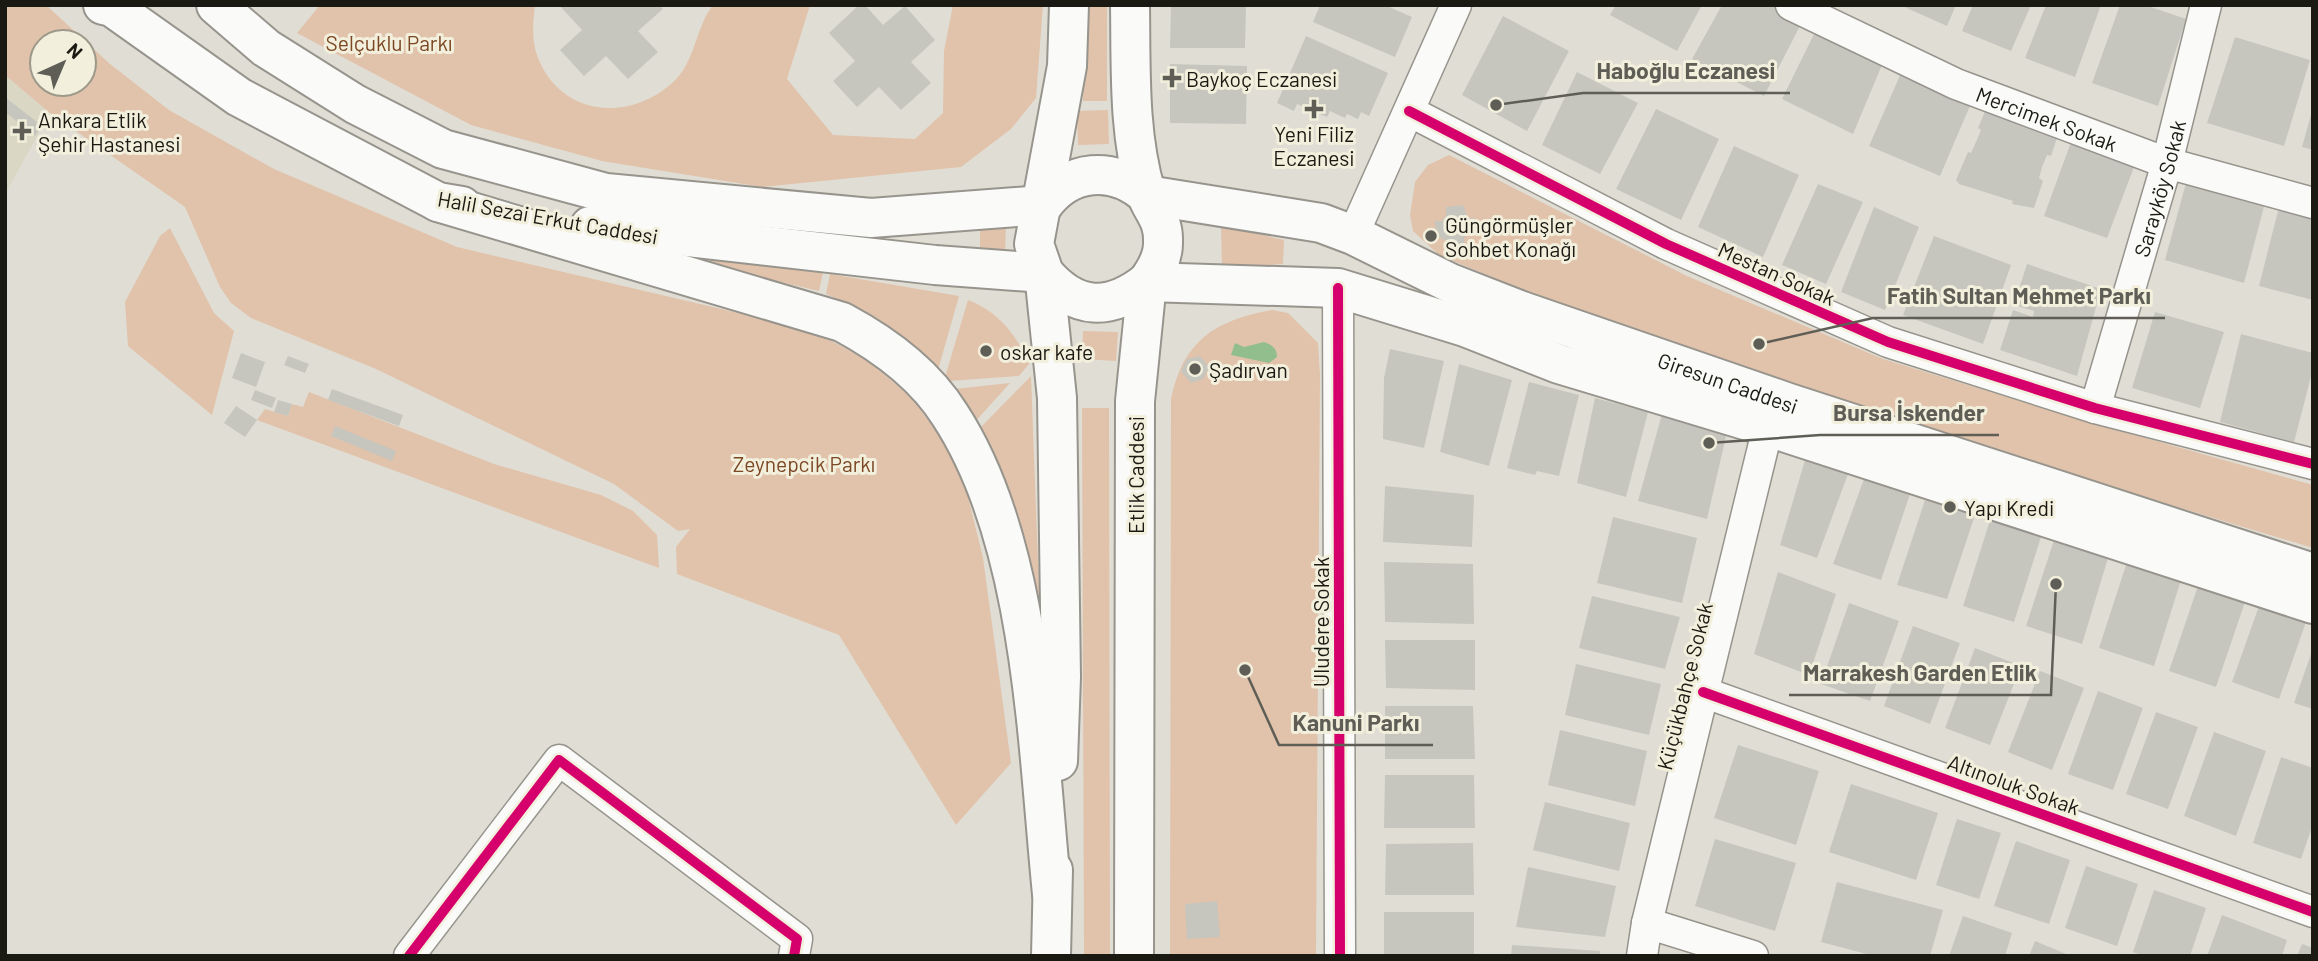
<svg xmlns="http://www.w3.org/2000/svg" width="2318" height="961" font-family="Barlow,sans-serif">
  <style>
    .built { fill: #dad7c4 }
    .green { fill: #e1c2ab; fill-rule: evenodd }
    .water { fill: #92be8d }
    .building { fill: #c6c6be }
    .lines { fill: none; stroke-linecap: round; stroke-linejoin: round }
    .minor-casing { stroke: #96948c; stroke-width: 33 }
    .major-casing { stroke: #96948c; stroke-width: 42 }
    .minor { stroke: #fafaf9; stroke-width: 30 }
    .major { stroke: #fafaf9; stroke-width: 38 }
    .cycleway-casing { stroke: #f2efdc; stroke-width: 15 }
    .cycleway { stroke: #d6006c; stroke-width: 10 }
    .poi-dot { fill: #5f5e56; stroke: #f2efdc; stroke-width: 2.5 }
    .labels { text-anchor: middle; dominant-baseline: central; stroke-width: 6; stroke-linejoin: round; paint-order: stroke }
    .park-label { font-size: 21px; fill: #7c4723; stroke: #f2efdc }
    .poi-label { font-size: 21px; fill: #1a1912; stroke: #f2efdc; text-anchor: start }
    .street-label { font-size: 21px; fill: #1a1912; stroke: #f2efdc }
    .leader { fill: none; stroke: #5f5e56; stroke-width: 2.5 }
    .callout-dot { fill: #5f5e56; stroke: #f2efdc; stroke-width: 2.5 }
    .callout-label { font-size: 23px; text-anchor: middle; font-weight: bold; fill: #5f5e56; stroke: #f2efdc; stroke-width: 6; stroke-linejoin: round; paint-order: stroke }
  </style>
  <rect width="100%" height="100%" fill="#e0ded4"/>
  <!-- built -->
  <path class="built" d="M5 75 50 113 5 194Z"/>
  <!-- green -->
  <path class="green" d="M5 5H46L110 64 169 110 274 169 457 247 811 330 867 360 911 397 960 464 983 558 1011 763 956 825 839 635 677 574 676 547 690 529 678 531 614 484 376 369 251 318 231 303 220 287 185 207 50 113 5 75ZM42 42H84V84H42Z
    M320 5H535C533 23 531 40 538 58 563 120 636 122 678 77 695 58 697 25 713 5H810L787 79 833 135 915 139 943 113 944 51 953 5H1043L1036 98 1011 129 961 167 762 187 602 161 471 125 297 33Z
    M1084 5H1107V101H1083Z
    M1108 110 1109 144 1078 145 1077 111Z
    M1449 155 1687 276 1883 359 2085 421 2313 485V548L2098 483 1575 312 1439 255 1413 231 1410 215 1415 182 1428 165Z
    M980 221H1006L1005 258 980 257Z
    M1221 225 1284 240 1283 264 1222 268Z
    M170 228 214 313 234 331 212 415 128 346 125 302 160 236Z
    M707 259 823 273 819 291 705 264Z
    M830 274 959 296 938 370C905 336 869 312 826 294Z
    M968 300C999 312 1016 334 1029 364L1019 376 949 381 945 377Z
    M1272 310 1288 313 1318 343 1320 375 1316 956H1170L1171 399C1183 341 1215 320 1272 310Z
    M1083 331 1118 332 1116 361 1082 359Z
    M1031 376 1040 615 1000 470 979 429Z
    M1010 383 974 423 954 389Z
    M309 392 494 464 601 495 633 511 657 535 659 568 257 420 265 409 288 416 292 404 303 407Z
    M1082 408H1109L1110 956H1084Z"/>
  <!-- water -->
  <path class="water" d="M1264 342C1272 345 1277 348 1277 357L1269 363 1231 355 1235 343 1244 347Z"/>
  <!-- building -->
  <path class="building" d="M559 5H659L663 9 638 31 658 52 628 79 606 56 584 76 560 50 582 30Z
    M859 5H865L883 25 905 6 935 40 911 62 931 83 901 110 879 87 857 107 833 81 855 61 829 33Z
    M1171 5H1246L1245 48H1170Z
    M1320 5H1385L1412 17 1395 57 1313 22Z
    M1616 5H1702L1677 51 1610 15Z
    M1722 5H1783L1805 16 1764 96 1692 59Z
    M1900 5H1956L1947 26Z
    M1973 5H2031L2011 51 1962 31Z
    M2046 5H2101L2075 77 2025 58Z
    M2120 5H2145L2186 19 2158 106 2092 83Z
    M1503 16 1569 51 1527 131 1462 95Z
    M1817 28 1884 60 1853 134 1782 99Z
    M1306 36 1388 73 1369 116 1361 112 1358 119 1347 114 1345 118 1330 111 1327 117 1297 104 1294 111 1277 103Z
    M2235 37 2310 60 2284 146 2207 123Z
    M1170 64 1247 66 1246 124 1170 123Z
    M1905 64 1975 94 1940 176 1869 146Z
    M1577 72 1638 103 1600 174 1542 145Z
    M5 97 42 126 35 136 5 112Z
    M1989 102 2060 129 2051 156 2047 155 2042 167 2039 178 2043 181 2034 208 2012 204 2013 201 1959 184 1956 180 1968 152 1971 153 1976 142 1981 130 1978 128Z
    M1656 109 1719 139 1681 220 1616 189Z
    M2312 111H2313V150L2302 147Z
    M2075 131 2139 154 2107 238 2044 216Z
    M1734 146 1799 175 1763 257 1698 227Z
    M2189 172 2267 195 2244 283 2165 260Z
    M1818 184 1863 202 1826 284 1782 265Z
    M2281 199 2313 207V300L2259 286Z
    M1463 205 1468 218H1475L1476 233H1469L1464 238 1465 247 1449 248 1447 241 1436 236 1435 221H1442L1446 215V207Z
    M1874 207 1919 227 1885 310 1841 292Z
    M1934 236 2011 265 1983 344 1903 315Z
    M2027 264 2101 289 2077 376 2000 350 2013 310 2033 317 2034 311 2014 305Z
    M2155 312 2224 332 2200 408 2132 388Z
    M2241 334 2313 353V369L2294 442 2220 422Z
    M1390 349 1444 361 1424 448 1383 439 1384 378Z
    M241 353 265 362 256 387 232 378Z
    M288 356 309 364 305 373 284 365Z
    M1200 356 1209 367 1203 379 1191 383 1181 371 1187 359Z
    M1459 364 1512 380 1489 466 1440 452Z
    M1529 382 1579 395 1559 476 1537 471 1535 475 1507 468Z
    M332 389 403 415 399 426 328 400Z
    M255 390 276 398 272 408 251 400Z
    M1595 398 1648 412 1626 497 1577 483Z
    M278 400 292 404 288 416 274 412Z
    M236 406 257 420 245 437 224 423Z
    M1662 414 1727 432 1707 519 1638 501Z
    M335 426 396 451 392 461 331 436Z
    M1805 460 1848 474 1817 558 1780 545Z
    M1864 479 1910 494 1881 580 1833 564Z
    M1385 486 1474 495 1472 547 1383 542Z
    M1925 500 1975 515 1947 599 1897 585Z
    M1613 517 1697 538 1682 603 1597 583Z
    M1990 520 2041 537 2014 622 1963 606Z
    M2054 540 2108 558 2082 644 2026 626Z
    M1384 562 1473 564 1474 624 1385 622Z
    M2127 562 2181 580 2154 666 2099 648Z
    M1778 572 1836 594 1809 675 1754 654Z
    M2198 586 2245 602 2216 687 2169 671Z
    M1592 596 1680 617 1665 669 1579 648Z
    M1849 603 1899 621 1870 701 1821 684Z
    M2259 606 2306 622 2279 699 2232 682Z
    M1913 626 1960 643 1930 724 1884 706Z
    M1385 640H1475V690L1386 688Z
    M1975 648 2021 666 1990 745 1945 728Z
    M2313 648V709L2294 703Z
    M1576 664 1661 684 1649 735 1565 715Z
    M2040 671 2084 688 2052 770 2008 752Z
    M2098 691 2143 708 2113 790 2068 774Z
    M1385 706H1473L1475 759H1385Z
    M2156 712 2198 727 2168 809 2126 794Z
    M1560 730 1647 751 1635 806 1548 785Z
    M2214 732 2266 751 2236 836 2184 816Z
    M1738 745 1819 771 1796 845 1714 818Z
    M2281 757 2313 768V824L2301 859 2253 843Z
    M1385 775H1474L1475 828H1384Z
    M1851 784 1938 813 1916 880 1829 852Z
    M1545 802 1630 823 1619 871 1533 850Z
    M1957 819 2001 833 1979 899 1936 885Z
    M1715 839 1796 863 1775 931 1695 906Z
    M2016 841 2070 860 2049 924 1994 906Z
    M1473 843 1474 895H1385L1386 844Z
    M2086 866 2138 884 2117 946 2065 928Z
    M1528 867 1616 886 1605 937 1516 927Z
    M1837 882 1943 910 1930 956H1874L1821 942Z
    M2154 890 2206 908 2190 956H2144L2133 952Z
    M1217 901 1220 937 1187 939 1185 904Z
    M1384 912H1474V956H1384Z
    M2222 915 2287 940 2282 956H2207Z
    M1963 916 2012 933 2005 956H1949Z
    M2035 941 2071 956H2029Z
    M2302 944 2313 948V956H2297Z
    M1512 945 1600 951V956H1511Z"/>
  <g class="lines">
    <!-- minor casing -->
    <g class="minor-casing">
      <g id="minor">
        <path id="s1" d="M1791 5 1956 84 2167 163 2313 203"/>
        <path d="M1409 111 1666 244 1888 342 2095 408 2313 464"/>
        <path d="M1353 235 1456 5"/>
        <path d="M1338 288 1340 956"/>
        <path id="s2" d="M2095 408 2167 163 2206 5"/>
        <path d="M1703 692 2313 912"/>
        <path d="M1647 923 1753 956"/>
        <path d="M409 956 559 760 797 939 794 956"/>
        <path d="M1642 956 1647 923 1768 427"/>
      </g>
    </g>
    <!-- major casing -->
    <g class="major-casing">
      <g id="major">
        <path d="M103 5 112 7 239 97 438 202 462 206"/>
        <path d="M216 5 266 48 355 104 443 149 606 193 871 218 1043 205"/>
        <path d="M1130 5C1131 67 1128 133 1146 193 1152 212 1164 218 1163 243 1163 258 1156 270 1147 282L1135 401 1134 956"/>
        <path id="s3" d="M1147 195 1321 223 1353 235 1450 283 1522 311 1789 403 2313 573"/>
        <path d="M438 202 842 322C883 344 925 375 950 415 1033 542 1037 745 1052 894"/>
        <path d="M1043 205C1069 169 1113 165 1147 195"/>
        <path d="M590 226 935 265 1044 273"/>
        <path d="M1044 273C1076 311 1110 311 1147 282"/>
        <path d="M1147 282 1338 288 1465 327 1559 364 1768 427 2313 604"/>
        <path d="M1058 761 1061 677 1057 398 1044 273 1034 244 1067 66 1069 5"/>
        <path d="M1051 956 1053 870"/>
      </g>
    </g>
    <!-- minor -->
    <use href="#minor" class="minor"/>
    <!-- major -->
    <use href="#major" class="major"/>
    <!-- cycleway casing -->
    <g class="cycleway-casing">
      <path id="cycleway" d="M1409 111 1666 244 1888 342 2095 408 2313 464
        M1338 288 1340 956
        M1703 692 2313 912
        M409 956 559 760 797 939 794 956"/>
    </g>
    <!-- cycleway -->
    <use href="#cycleway" class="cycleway"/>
  </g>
  <!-- markers -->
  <g class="poi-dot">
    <path d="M1168.5 67.5h7v7h7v7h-7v7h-7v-7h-7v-7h7z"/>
    <path d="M1310.5 98.5h7v7h7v7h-7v7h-7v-7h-7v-7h7z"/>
    <path d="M18.5 120.5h7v7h7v7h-7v7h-7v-7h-7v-7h7z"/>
    <circle cx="1431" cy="236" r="7"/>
    <circle cx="986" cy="351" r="7"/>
    <circle cx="1195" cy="369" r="7"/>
    <circle cx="1950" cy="507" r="7"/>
  </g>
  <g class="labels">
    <!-- park labels -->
    <g class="park-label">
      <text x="389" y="42">Selçuklu Parkı</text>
      <text x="804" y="463">Zeynepcik Parkı</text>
    </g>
    <!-- poi labels -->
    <g class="poi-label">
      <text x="1186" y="78">Baykoç Eczanesi</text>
      <text x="38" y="119">Ankara Etlik<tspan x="38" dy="24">Şehir Hastanesi</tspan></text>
      <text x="1314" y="133" text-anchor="middle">Yeni Filiz<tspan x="1314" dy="24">Eczanesi</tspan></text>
      <text x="1445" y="224">Güngörmüşler<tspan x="1445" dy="24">Sohbet Konağı</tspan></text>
      <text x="1000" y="351">oskar kafe</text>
      <text x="1209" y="369">Şadırvan</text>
      <text x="1964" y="507">Yapı Kredi</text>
    </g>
    <!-- street labels -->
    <g class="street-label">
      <text stroke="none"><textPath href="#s1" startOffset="280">Mercimek Sokak</textPath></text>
      <text stroke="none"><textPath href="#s2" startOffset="229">Sarayköy Sokak</textPath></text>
      <text transform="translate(548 217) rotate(10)">Halil Sezai Erkut Caddesi</text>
      <text transform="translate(1777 273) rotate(24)">Mestan Sokak</text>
      <text stroke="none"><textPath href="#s3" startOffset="614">Giresun Caddesi</textPath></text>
      <text transform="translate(1135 475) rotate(-90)">Etlik Caddesi</text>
      <text transform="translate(1320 622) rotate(-90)">Uludere Sokak</text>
      <text transform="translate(1684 686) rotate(-76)">Küçükbahçe Sokak</text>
      <text transform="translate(2014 784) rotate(20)">Altınoluk Sokak</text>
    </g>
  </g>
  <!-- callouts -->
  <path class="leader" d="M1496 105L1583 93H1790M1759 344L1873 318H2165M1709 443L1820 435H1999M2056 584L2051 695H1789M1245 670L1279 745H1433"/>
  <g class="callout-dot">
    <circle cx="1496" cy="105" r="7"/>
    <circle cx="1759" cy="344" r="7"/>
    <circle cx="1709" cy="443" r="7"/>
    <circle cx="2056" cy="584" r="7"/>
    <circle cx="1245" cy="670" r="7"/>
  </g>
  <g class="callout-label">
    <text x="1686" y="79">Haboğlu Eczanesi</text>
    <text x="2019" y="304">Fatih Sultan Mehmet Parkı</text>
    <text x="1909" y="421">Bursa İskender</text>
    <text x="1920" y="681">Marrakesh Garden Etlik</text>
    <text x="1356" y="731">Kanuni Parkı</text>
  </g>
  <!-- border -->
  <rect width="2318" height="961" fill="none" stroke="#1a1912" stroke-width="14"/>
  <!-- north arrow -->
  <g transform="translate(63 63) rotate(44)"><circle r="33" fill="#f2efdc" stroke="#9c998b" stroke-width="2"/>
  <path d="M0-5L12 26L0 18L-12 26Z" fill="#5f5e56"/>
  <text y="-10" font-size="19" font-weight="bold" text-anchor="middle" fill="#1a1912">N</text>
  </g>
</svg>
